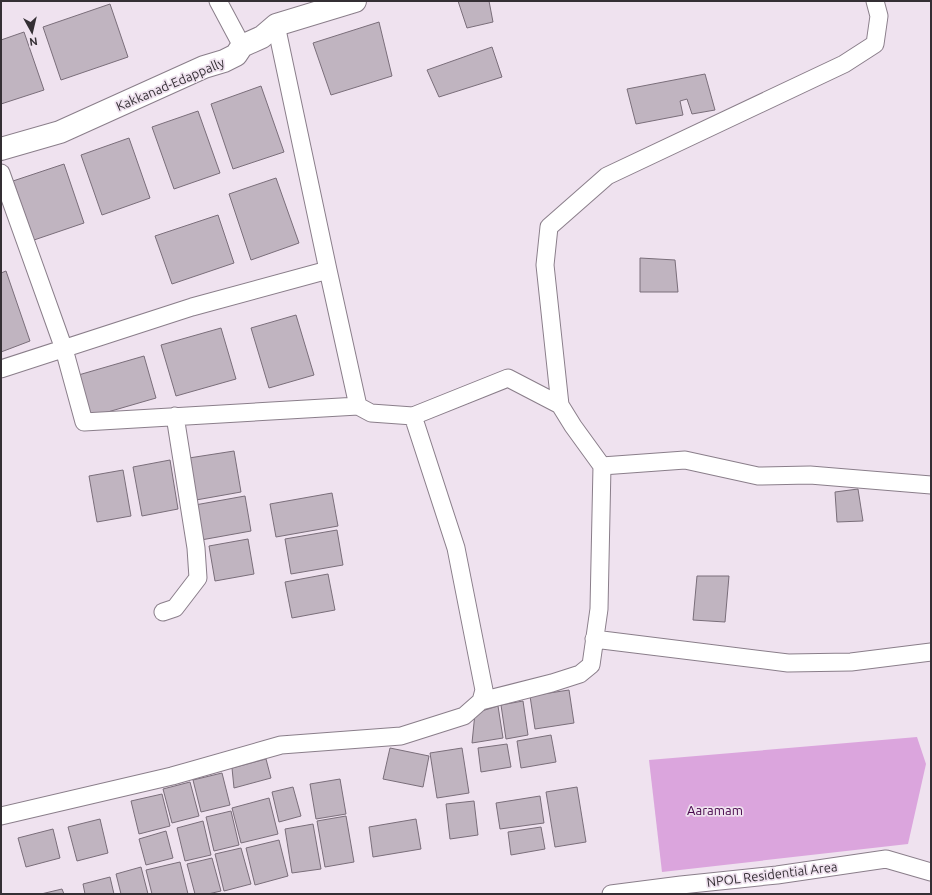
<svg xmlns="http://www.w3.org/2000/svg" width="932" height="895" font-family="Ubuntu,sans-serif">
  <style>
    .green { fill: #dba5dd }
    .building { fill: #c0b4c0; stroke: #7a6e7a }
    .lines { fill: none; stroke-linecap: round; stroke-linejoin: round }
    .street-casing { stroke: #8a7e8a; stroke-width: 19 }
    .secondary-casing { stroke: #8a7e8a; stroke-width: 24 }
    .street { stroke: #fff; stroke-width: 17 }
    .secondary { stroke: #fff; stroke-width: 22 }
    .labels { text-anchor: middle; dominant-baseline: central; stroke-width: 3.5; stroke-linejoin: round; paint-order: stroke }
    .street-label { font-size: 13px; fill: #342f34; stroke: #efe2ef }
    .park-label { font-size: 13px; fill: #47074b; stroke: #efe2ef }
  </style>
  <rect width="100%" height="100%" fill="#efe2ef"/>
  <!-- green -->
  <path class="green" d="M917 737 926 764 908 844 662 872 649 760Z"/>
  <!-- building -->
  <path class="building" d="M458 1H489L493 22 467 28Z
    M110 4 128 57 61 80 43 27Z
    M379 22 392 76 331 95 313 43Z
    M24 32 44 90 1 104V40Z
    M492 47 502 77 439 97 427 70Z
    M705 74 715 110 692 114 687 99 680 101 683 115 636 124 627 89Z
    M261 86 284 152 233 169 211 104Z
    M198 111 220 173 174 189 152 127Z
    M129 138 150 198 102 215 81 155Z
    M64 164 84 223 34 240 13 181Z
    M276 178 299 243 251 260 229 194Z
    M218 215 234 263 172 284 155 236Z
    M640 258 675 260 678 292H640Z
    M6 271 30 341 1 352V273Z
    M296 315 314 375 269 388 251 328Z
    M221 328 236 379 176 396 161 345Z
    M144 356 156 398 87 418 75 376Z
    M234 451 241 492 196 500 189 458Z
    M170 460 178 509 142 516 133 467Z
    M123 470 131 516 97 522 89 476Z
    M858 489 863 521 837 522 835 492Z
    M332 493 338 526 276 537 270 504Z
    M245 496 251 531 201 540 195 505Z
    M337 530 343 565 291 574 285 539Z
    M248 539 254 574 215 581 209 546Z
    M328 574 335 610 292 618 285 582Z
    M697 576H729L725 622 693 620Z
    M569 690 574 723 535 729 530 696Z
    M523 701 528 735 506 739 501 705Z
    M498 706 503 738 472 743 475 713Z
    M551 735 556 762 521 768 517 741Z
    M507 744 511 767 481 772 478 748Z
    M390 748 429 756 423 787 383 779Z
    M462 748 469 793 437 798 430 753Z
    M266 759 271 778 234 788 232 768Z
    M222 773 230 805 201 812 193 780Z
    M340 779 346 814 316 819 310 784Z
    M190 782 199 816 172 823 163 789Z
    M293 787 301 816 279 822 272 792Z
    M577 787 586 842 555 847 546 792Z
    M162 794 170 826 139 834 131 801Z
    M540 796 544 823 500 829 496 803Z
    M269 798 278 834 241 843 232 808Z
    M474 801 478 835 450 839 446 804Z
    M231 811 239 845 214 851 206 817Z
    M346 816 354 862 325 867 317 821Z
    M100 819 108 853 77 861 68 827Z
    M416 819 421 849 373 857 369 827Z
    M203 821 211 855 185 861 177 828Z
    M313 824 321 869 292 873 285 829Z
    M541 827 545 849 511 855 508 832Z
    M53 829 60 858 26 867 18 838Z
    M166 831 173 858 146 865 139 839Z
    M279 840 288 876 255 885 246 848Z
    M241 848 251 884 224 891 215 854Z
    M212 858 221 891 208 894H195L187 864Z
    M180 862 188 894H152L146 870Z
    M141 867 148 894H121L116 874Z
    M110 877 114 894H85L83 884Z
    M62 889 64 894H41Z"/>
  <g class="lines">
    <!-- street casing -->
    <g class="street-casing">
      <path id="street" d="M218 1 242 46
        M276 25 328 270 358 406
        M1 173 64 349 84 422 358 406 371 413 413 416 508 378 560 405 573 426 602 466 599 609 591 665 580 674 552 683 481 701 464 716 401 736 281 745 172 776 1 816
        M1 369 192 307 328 270
        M560 405 545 265 549 227 607 176 844 64 875 44 879 16 875 1
        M413 416 456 548 484 690 481 701
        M602 466 685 460 758 476 810 475 931 485
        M163 612 175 608 198 578 196 548 175 416
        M594 639 788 663 851 662 931 652
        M611 894 681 885 777 875 886 859 931 872"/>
    </g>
    <!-- secondary casing -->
    <g class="secondary-casing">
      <path id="secondary" d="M1 149 60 132 204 67 224 61 236 55 242 46 262 37 276 25 355 1"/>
    </g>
    <!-- street -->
    <use href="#street" class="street"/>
    <!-- secondary -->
    <use href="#secondary" class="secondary"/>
  </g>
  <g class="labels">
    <!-- street labels -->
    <g class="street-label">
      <text transform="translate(170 84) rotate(-23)">Kakkanad-Edappally</text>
      <text transform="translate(772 874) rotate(-7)">NPOL Residential Area</text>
    </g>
    <!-- park labels -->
    <g class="park-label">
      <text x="715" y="810">Aaramam</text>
    </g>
  </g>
  <!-- border -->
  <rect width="932" height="895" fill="none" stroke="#342f34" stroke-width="4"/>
  <!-- north arrow -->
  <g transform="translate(32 32) rotate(172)" stroke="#efe2ef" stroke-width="3" paint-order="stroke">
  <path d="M0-3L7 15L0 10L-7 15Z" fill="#342f34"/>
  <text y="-6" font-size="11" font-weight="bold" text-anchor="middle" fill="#342f34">N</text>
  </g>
</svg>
